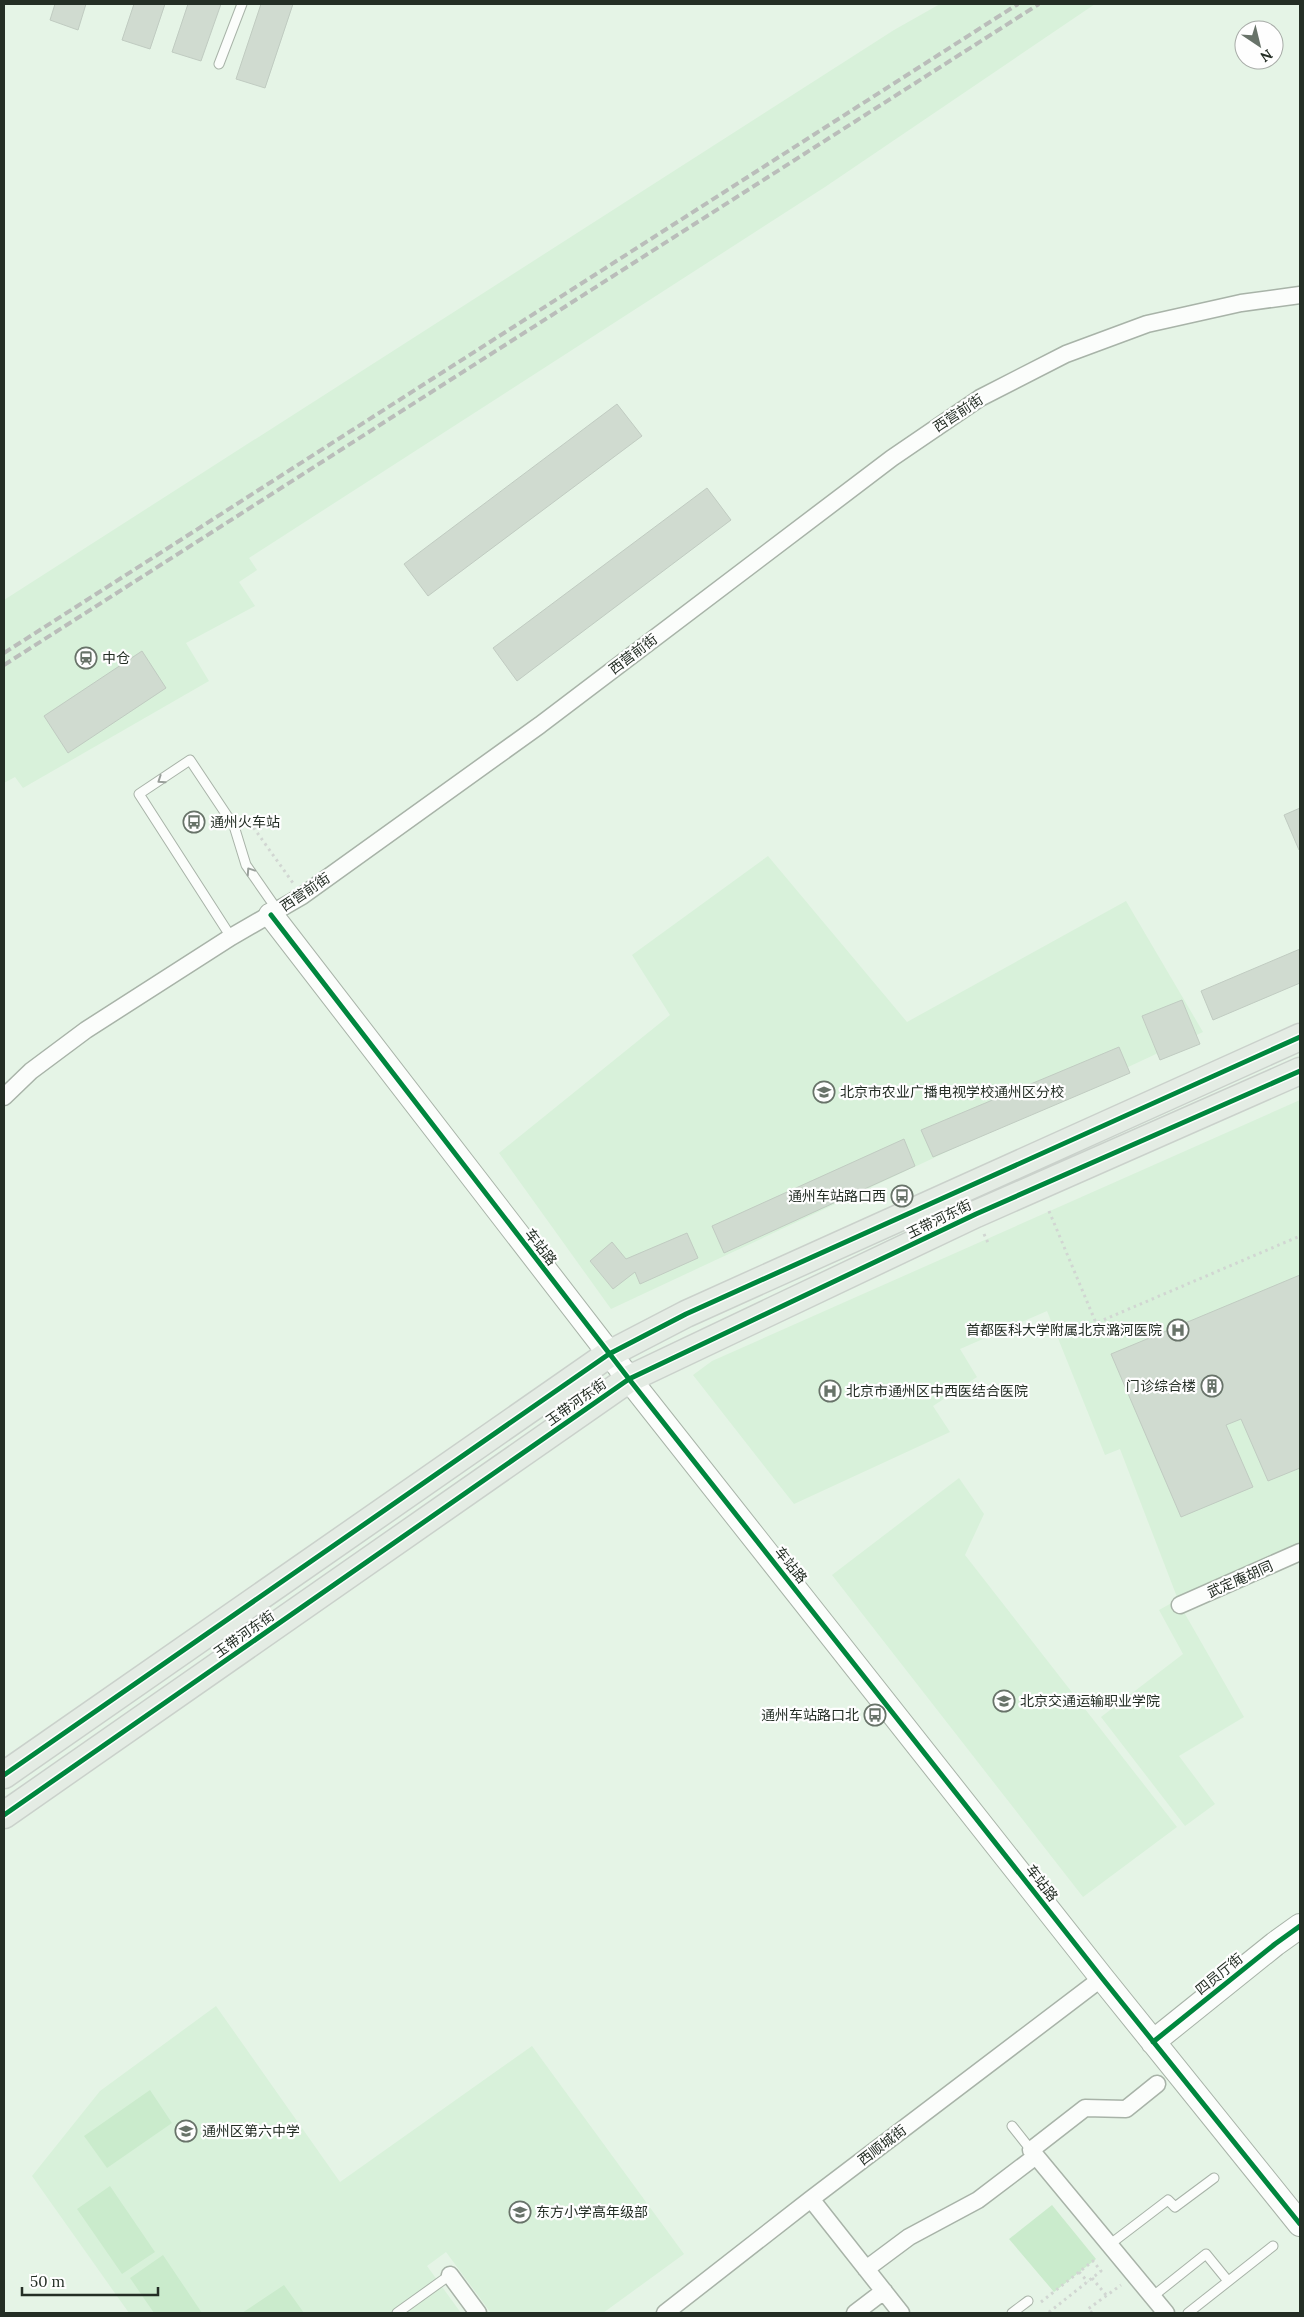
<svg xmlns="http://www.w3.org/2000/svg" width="1304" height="2317" font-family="Lora,'Noto Sans SC',serif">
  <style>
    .built { fill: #d8f1da }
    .green { fill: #caebcc }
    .building { fill: #d0dbd0; stroke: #c0cbc1 }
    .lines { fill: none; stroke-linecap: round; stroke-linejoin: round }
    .lane-casing { stroke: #a8b3a8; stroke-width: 11 }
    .street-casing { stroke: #a8b3a8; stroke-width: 19 }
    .secondary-casing { stroke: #a8b3a8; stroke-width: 26 }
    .primary-casing { stroke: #cad1cb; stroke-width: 29 }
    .path { stroke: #d1d6d2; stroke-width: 3; stroke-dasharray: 2.5 4; stroke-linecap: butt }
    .lane { stroke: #fbfdfb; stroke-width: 9 }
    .street { stroke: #fbfdfb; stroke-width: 16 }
    .secondary { stroke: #fbfdfb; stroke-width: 24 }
    .primary { stroke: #e4ece4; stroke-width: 26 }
    .rail { stroke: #babdba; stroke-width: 4; stroke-dasharray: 8 4; stroke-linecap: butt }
    .cycleway-casing { stroke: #fefefe; stroke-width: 8 }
    .cycleway { stroke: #00873e; stroke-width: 5 }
    .oneway { stroke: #9aa09b }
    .labels { text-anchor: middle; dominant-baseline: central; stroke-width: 4.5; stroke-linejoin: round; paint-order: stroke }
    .street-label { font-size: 14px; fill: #242e25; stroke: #fefefe }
    .poi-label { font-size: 14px; fill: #242e25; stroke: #fefefe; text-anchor: start }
  </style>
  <rect width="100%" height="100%" fill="#e5f4e6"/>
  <!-- built -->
  <path class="built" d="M940 4H1095L825 187 249 558 257 570 239 582 255 606 186 643 209 681 23 788 15 777 4 783V600L894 30Z
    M768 856 907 1022 1126 901 1203 1032 611 1309 499 1153 670 1015 632 955Z
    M1300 1100V1543L1177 1597 1120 1449 1105 1455 1047 1311 960 1349 977 1377 933 1406 950 1432 794 1504 693 1375 712 1361Z
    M959 1478 984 1514 965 1555 1177 1827 1083 1897 832 1575Z
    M1177 1600 1244 1717 1179 1756 1215 1804 1185 1826 1101 1717 1183 1654 1159 1610Z
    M216 2006 340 2182 532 2046 684 2254 603 2313H491L446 2252 427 2266 461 2313H129L32 2176 100 2091Z"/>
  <!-- green -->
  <path class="green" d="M150 2090 172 2123 107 2168 84 2136Z
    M110 2186 155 2252 122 2274 77 2209Z
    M1052 2205 1096 2259 1054 2292 1009 2239Z
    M163 2255 202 2313H154L130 2278Z
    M284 2285 304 2313H242Z"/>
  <!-- building -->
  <path class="building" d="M55 4H86L78 30 50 20Z
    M134 4H165L150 49 122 40Z
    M188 4H221L201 61 172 52Z
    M261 4H293L265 88 236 79Z
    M617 404 642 436 428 596 404 564Z
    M707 488 731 520 517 681 493 648Z
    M142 651 166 688 68 753 44 716Z
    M1300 808V849L1299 850 1284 815Z
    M1300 949V983L1213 1020 1201 991Z
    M1182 1000 1200 1044 1160 1060 1142 1016Z
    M1119 1047 1130 1073 933 1157 921 1130Z
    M904 1139 915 1166 724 1253 712 1226Z
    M687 1233 698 1258 640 1284 635 1272 613 1289 590 1261 612 1242 626 1259Z
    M1300 1275V1468L1268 1481 1241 1419 1226 1425 1253 1487 1181 1517 1111 1354Z"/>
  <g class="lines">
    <!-- lane casing -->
    <g class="lane-casing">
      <path id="lane" d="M219 64 242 4
        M231 937 139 794 190 760 234 826 246 865 278 911
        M1012 2126 1031 2150
        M1109 2245 1168 2200 1175 2207 1214 2178
        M1152 2297 1206 2254 1228 2281
        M397 2313 450 2275
        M1012 2313 1028 2301
        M1188 2313 1273 2246"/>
    </g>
    <!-- street casing -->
    <g class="street-casing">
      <path id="street" d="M4 1097 31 1071 86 1030 231 937 302 896 540 725 892 458 980 398 1066 354 1147 324 1241 303 1300 295
        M1180 1605 1300 1552
        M1157 2084 1126 2109 1085 2108 1031 2150 1166 2313
        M811 2199 901 2313
        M866 2269 909 2237 978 2200 1036 2156
        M450 2275 478 2313
        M665 2313 811 2199 1102 1978
        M855 2313 884 2291"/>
    </g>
    <!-- secondary casing -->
    <g class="secondary-casing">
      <path id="secondary" d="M271 915 629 1379 1102 1978 1300 2224
        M1153 2042 1275 1944 1300 1926"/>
    </g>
    <!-- primary casing -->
    <g class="primary-casing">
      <path id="primary" d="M4 1775 609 1354 686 1314 1300 1037
        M4 1815 629 1379 976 1214 1300 1071"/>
    </g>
    <!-- path -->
    <path class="path" d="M246 817 293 883
      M1049 1211 1096 1323 1300 1236
      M984 1234 989 1245
      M1079 2272 1088 2282
      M1092 2278 1106 2295
      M1041 2302 1093 2261 1101 2271 1048 2313
      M1092 2313 1088 2309 1121 2285"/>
    <!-- lane -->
    <use href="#lane" class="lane"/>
    <!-- street -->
    <use href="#street" class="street"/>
    <!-- secondary -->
    <use href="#secondary" class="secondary"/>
    <!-- primary -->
    <use href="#primary" class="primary"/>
    <!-- rail -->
    <path class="rail" d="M4 653 1018 4
      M4 665 1039 4"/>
    <!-- cycleway casing -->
    <g class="cycleway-casing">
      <path id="cycleway" d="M271 915 629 1379 1102 1978 1300 2224
        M4 1775 609 1354 686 1314 1300 1037
        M4 1815 629 1379 976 1214 1300 1071
        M1153 2042 1275 1944 1300 1926"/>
    </g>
    <!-- cycleway -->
    <use href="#cycleway" class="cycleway"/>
  </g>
  <!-- one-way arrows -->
  <defs><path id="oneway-chevron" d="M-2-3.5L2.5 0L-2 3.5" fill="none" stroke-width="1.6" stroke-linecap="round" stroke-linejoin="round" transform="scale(1.25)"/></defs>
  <g class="oneway">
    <use href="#oneway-chevron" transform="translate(161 780) rotate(146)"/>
    <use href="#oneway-chevron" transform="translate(250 871) rotate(-124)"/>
  </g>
  <!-- icons -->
  <defs>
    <g id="station-ring" transform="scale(1.125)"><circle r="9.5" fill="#fefefe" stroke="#687369" stroke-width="1.5"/><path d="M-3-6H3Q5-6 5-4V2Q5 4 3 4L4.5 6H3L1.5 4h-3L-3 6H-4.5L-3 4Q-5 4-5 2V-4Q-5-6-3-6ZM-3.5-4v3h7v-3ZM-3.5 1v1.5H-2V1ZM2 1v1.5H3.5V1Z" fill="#687369"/></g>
    <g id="bus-ring" transform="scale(1.125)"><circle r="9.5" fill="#fefefe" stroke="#687369" stroke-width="1.5"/><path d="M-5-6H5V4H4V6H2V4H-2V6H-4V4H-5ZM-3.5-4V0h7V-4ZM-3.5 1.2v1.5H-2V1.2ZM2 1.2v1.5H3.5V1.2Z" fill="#687369"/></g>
    <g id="university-ring" transform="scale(1.125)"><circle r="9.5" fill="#fefefe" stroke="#687369" stroke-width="1.5"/><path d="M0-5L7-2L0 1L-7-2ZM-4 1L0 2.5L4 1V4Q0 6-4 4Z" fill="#687369"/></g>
    <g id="hospital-ring" transform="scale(1.125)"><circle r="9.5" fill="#fefefe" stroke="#687369" stroke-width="1.5"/><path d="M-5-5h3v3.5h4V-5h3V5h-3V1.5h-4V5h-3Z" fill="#687369"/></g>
    <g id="building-ring" transform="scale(1.125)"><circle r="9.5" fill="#fefefe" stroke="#687369" stroke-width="1.5"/><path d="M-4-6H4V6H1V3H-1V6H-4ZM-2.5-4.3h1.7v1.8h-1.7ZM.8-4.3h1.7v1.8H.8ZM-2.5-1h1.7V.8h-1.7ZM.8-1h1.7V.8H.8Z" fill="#687369"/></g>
    <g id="school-ring" transform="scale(1.125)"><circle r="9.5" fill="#fefefe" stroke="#687369" stroke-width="1.5"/><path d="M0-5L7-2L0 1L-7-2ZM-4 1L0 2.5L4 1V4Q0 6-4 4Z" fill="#687369"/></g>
  </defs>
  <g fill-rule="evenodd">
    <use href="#station-ring" x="86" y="658"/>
    <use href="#bus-ring" x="194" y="822"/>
    <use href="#university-ring" x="824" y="1092"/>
    <use href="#bus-ring" x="902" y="1196"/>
    <use href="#hospital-ring" x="1178" y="1330"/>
    <use href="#building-ring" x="1212" y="1386"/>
    <use href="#hospital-ring" x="830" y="1391"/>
    <use href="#university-ring" x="1004" y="1701"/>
    <use href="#bus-ring" x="875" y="1715"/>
    <use href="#school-ring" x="186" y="2131"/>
    <use href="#school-ring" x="520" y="2212"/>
  </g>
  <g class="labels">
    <!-- street labels -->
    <g class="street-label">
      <text transform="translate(958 413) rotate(-33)">西营前街</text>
      <text transform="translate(633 654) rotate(-37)">西营前街</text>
      <text transform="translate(305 892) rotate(-34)">西营前街</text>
      <text transform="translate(939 1219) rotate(-26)">玉带河东街</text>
      <text transform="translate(541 1247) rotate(52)">车站路</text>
      <text transform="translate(576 1402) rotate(-35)">玉带河东街</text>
      <text transform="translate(791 1565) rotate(51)">车站路</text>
      <text transform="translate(1240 1579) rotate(-24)">武定庵胡同</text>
      <text transform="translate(244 1634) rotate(-35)">玉带河东街</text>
      <text transform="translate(1042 1883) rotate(52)">车站路</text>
      <text transform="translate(1219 1974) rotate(-39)">四员厅街</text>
      <text transform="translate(882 2145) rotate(-37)">西顺城街</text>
    </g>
    <!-- poi labels -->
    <g class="poi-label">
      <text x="102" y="658">中仓</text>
      <text x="210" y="822">通州火车站</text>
      <text x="840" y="1092">北京市农业广播电视学校通州区分校</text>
      <text x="886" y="1196" text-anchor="end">通州车站路口西</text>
      <text x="1162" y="1330" text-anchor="end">首都医科大学附属北京潞河医院</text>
      <text x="1196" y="1386" text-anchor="end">门诊综合楼</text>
      <text x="846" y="1391">北京市通州区中西医结合医院</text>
      <text x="1020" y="1701">北京交通运输职业学院</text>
      <text x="859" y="1715" text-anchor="end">通州车站路口北</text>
      <text x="202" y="2131">通州区第六中学</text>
      <text x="536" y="2212">东方小学高年级部</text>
    </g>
  </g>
  <!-- border -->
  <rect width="1304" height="2317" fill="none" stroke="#242e25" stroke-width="10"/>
  <!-- north arrow -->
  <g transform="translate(1259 45) rotate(145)"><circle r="24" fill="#fefefe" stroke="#a7aba7"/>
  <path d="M0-4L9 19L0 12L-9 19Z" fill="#687369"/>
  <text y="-8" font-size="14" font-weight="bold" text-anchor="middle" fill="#242e25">N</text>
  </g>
  <!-- scale -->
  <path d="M22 2287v8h136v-8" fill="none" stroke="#242e25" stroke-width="2.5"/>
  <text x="30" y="2287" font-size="15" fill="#242e25" stroke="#fefefe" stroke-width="4" paint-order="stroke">50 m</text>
</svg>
